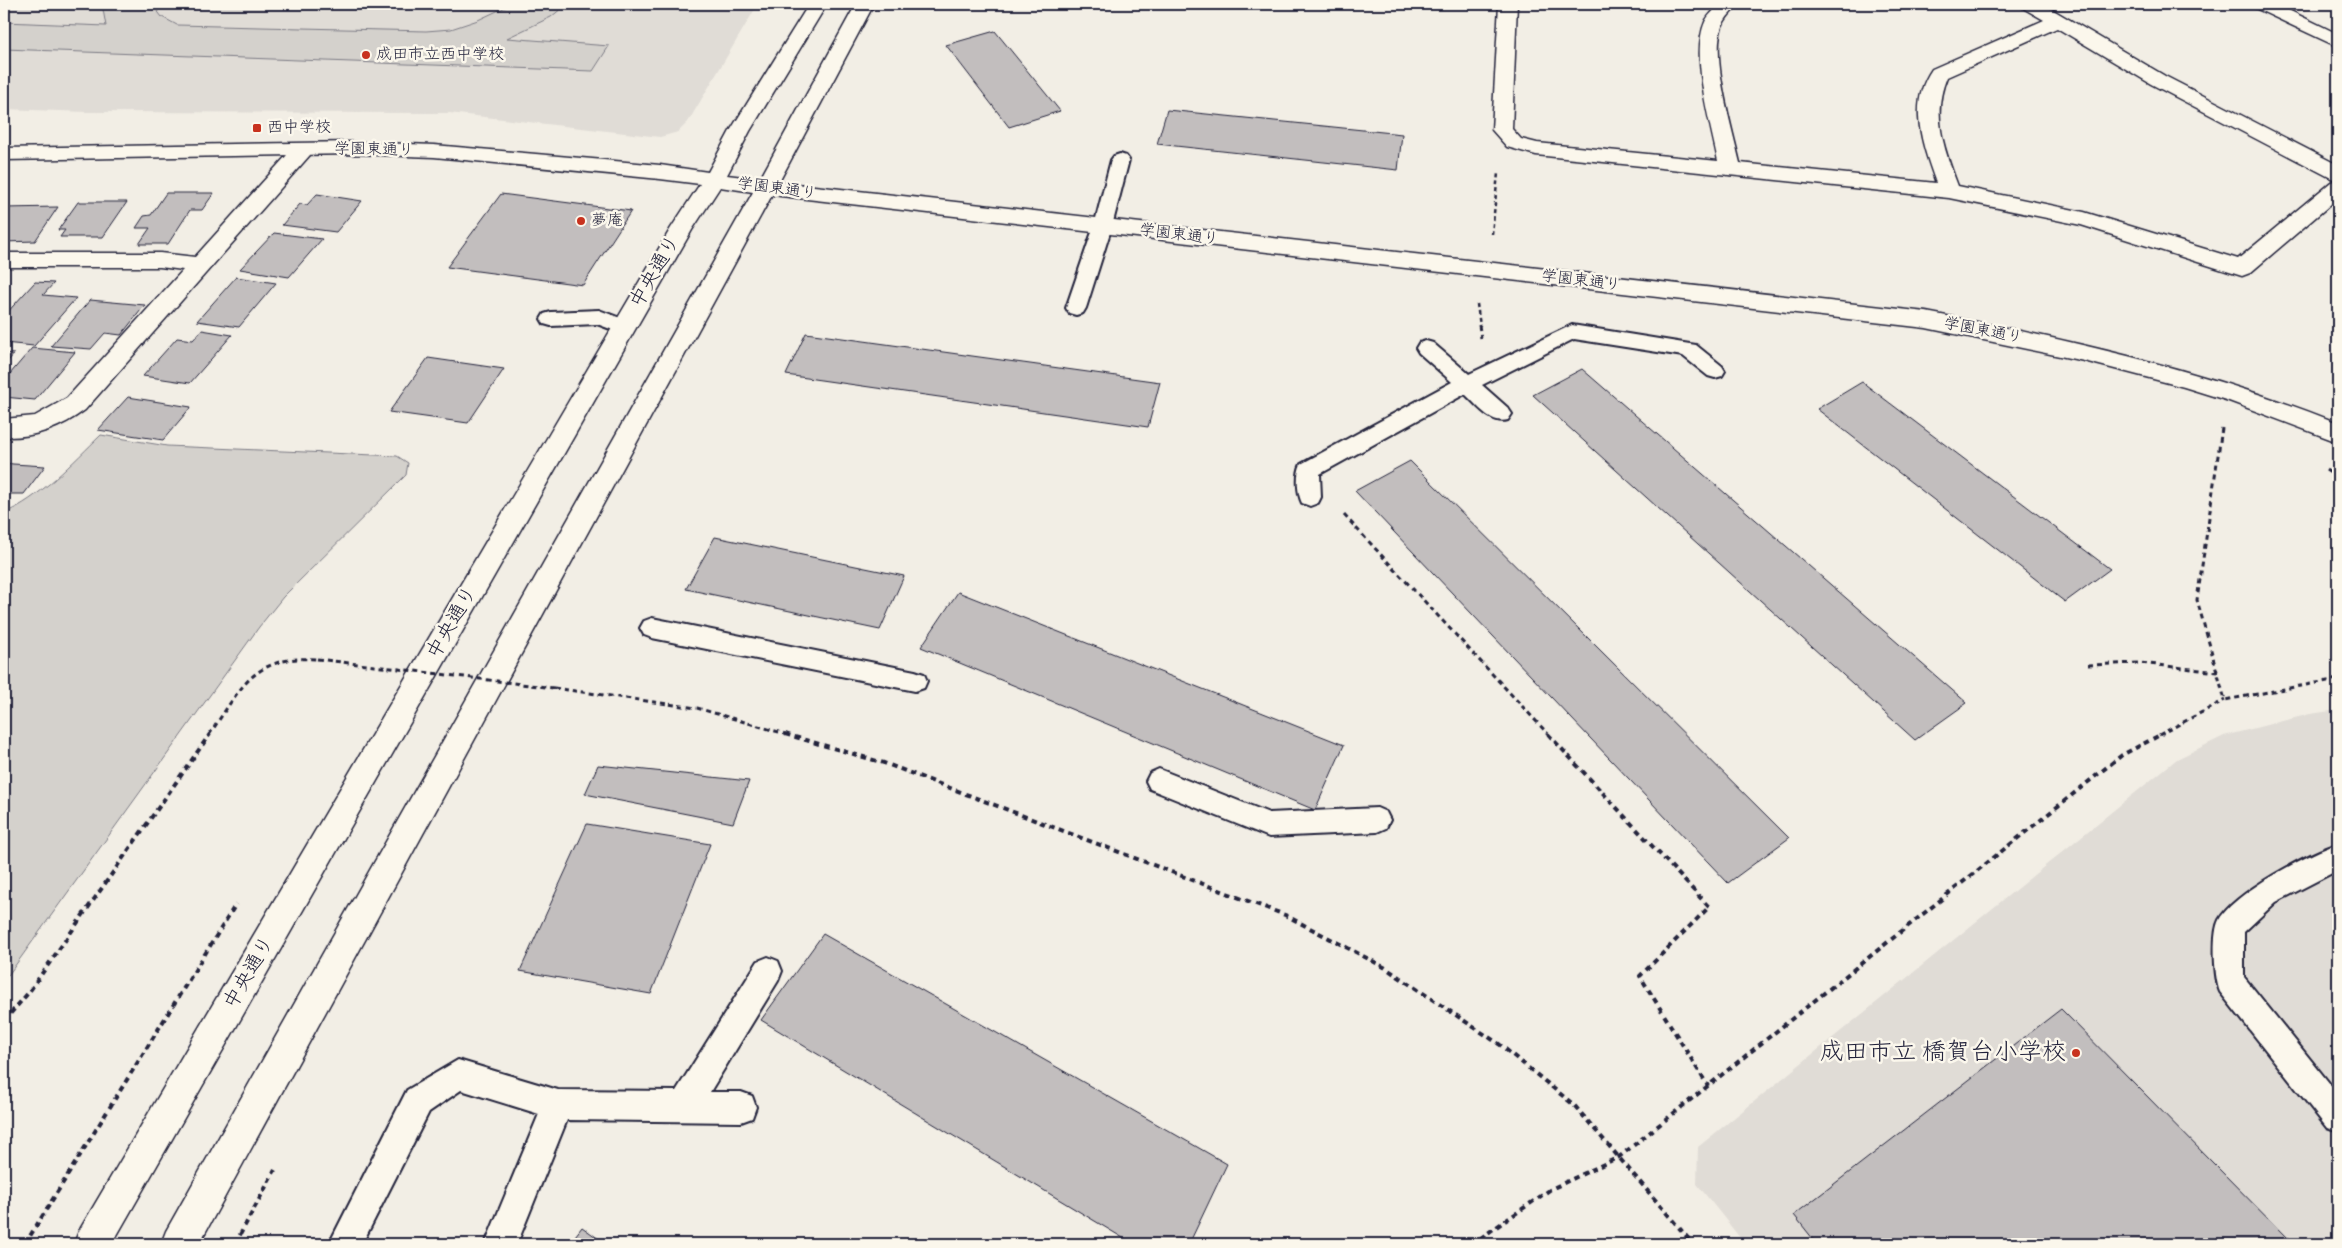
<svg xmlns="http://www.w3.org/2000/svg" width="2342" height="1248" font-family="'Indie Flower','Klee One',sans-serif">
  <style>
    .built { fill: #e0dcd6 }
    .green { fill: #d4d1cc; stroke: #7b7a84 }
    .building { fill: #c2bebe; stroke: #22223b }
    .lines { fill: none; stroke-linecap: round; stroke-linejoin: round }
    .service-casing { stroke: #22223b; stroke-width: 4 }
    .minor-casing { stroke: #22223b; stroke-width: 3 }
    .tertiary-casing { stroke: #22223b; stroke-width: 3 }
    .path-far2 { stroke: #22223b; stroke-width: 2.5; stroke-dasharray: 4 3; stroke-linecap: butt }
    .path-far1 { stroke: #22223b; stroke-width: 3; stroke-dasharray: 5 4; stroke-linecap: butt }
    .path { stroke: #22223b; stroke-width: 4; stroke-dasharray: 5.5 4.5; stroke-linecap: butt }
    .service { fill: #fbf7ec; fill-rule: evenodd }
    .minor { fill: #fbf7ec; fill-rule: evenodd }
    .tertiary { fill: #fbf7ec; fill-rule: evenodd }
    .path-bridge { stroke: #22223b; stroke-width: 3; stroke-dasharray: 5 4; stroke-linecap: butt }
    .poi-dot { fill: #c8321e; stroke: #fbf7ec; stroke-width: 2 }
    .labels { text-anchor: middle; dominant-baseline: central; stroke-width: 5; stroke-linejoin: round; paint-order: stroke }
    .far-poi-label { font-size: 16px; fill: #22223b; stroke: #fbf7ec; text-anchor: start }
    .far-street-label { font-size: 16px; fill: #22223b; stroke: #fbf7ec }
    .street-label { font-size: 20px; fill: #22223b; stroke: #fbf7ec }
    .near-poi-label { font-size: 24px; fill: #22223b; stroke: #fbf7ec; text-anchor: end }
  </style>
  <rect width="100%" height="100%" fill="#f2eee5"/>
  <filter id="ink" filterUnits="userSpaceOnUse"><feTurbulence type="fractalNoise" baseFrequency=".02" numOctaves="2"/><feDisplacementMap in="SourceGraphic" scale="10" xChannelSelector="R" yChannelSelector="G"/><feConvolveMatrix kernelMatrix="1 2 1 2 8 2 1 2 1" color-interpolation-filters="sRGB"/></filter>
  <g filter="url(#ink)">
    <!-- built -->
    <path class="built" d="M4 4H758L688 122 678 132 660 137 449 113 87 112 4 109Z
      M2338 710V1244H1745L1697 1184 1698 1147 2177 759 2224 736 2310 714Z"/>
    <!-- green -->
    <path class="green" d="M102 4H152L162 17 177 25 426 31 451 29 478 20 512 4H567L551 17 507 38 609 46 593 71 4 49V22L106 26Z
      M101 435 167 446 397 456 408 463 406 475 283 597 259 627 4 981V513C38 500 75 460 101 435Z"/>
    <!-- building -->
    <path class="building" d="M995 31 1060 111 1009 127 946 45Z
      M1167 110 1402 134 1398 170 1157 144Z
      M166 193H214L202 210H190L168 244H139L150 228H136L144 216 151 215Z
      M317 194 362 201 336 232 282 225 300 204 307 205Z
      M501 194 631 211 583 285 447 267Z
      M78 202H127L103 237H60L65 230H58Z
      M58 207 35 241 4 242V208Z
      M274 233 322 239 289 277 240 269Z
      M236 277 276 283 239 327 197 321Z
      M35 282 54 283 43 295 76 298 34 346 4 343V316Z
      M90 300 145 305 121 335 105 333 91 349 51 346Z
      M202 330 232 335 190 383 143 376 177 338 193 340Z
      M806 333 1160 382 1148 427 786 375Z
      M32 348 75 352 35 400 4 397V381Z
      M4 353 14 354 4 366Z
      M428 358 504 369 468 423 389 412Z
      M1582 369 1967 703 1915 740 1533 395Z
      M1862 382 2110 569 2065 602 1817 409Z
      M128 397 191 407 163 440 98 430Z
      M1410 461 1789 838 1728 883 1355 491Z
      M4 463 13 464 45 466 24 494H10L4 503Z
      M715 537 904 576 880 630 686 589Z
      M958 592 1344 745 1315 810 921 647Z
      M598 765 749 781 733 823 585 794Z
      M587 824 710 844 651 994 520 971Z
      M823 934 1227 1164 1189 1244H1133L761 1020Z
      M2061 1009 2293 1244H1817L1794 1215Z
      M582 1227 606 1244H569Z"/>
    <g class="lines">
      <!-- service casing -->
      <g class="service-casing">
        <path id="service" d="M1120 154 1126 156 1129 160 1112 226 1086 308 1083 313 1076 315 1069 313 1066 308 1094 226 1111 160 1114 156Z
          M599 310 631 322 634 327 631 332 624 334 597 324 551 326 544 324 541 319 544 314 551 312Z
          M1572 325 1696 345 1722 366 1725 371 1722 376 1715 378 1708 376 1683 356 1574 339 1482 385 1508 408 1512 414 1508 420C1491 425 1477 405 1465 394L1320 474 1321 497 1318 503 1310 506 1302 503C1297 493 1296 474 1301 464L1452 382 1419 353 1416 348 1419 343 1426 341 1433 343 1469 374Z
          M652 618 915 671 924 674 927 681 924 688 915 691 652 638 644 635 640 628 644 621Z
          M1159 769 1269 813 1377 808 1386 812 1390 820 1386 828 1377 832 1269 837 1150 789 1146 781 1150 773Z
          M2338 844V870L2276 902 2244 932V977L2338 1094V1132L2327 1128 2220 992C2214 978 2212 933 2219 920 2234 893 2309 853 2338 844Z
          M768 957 778 961 782 971 778 981 710 1092H741L752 1096 756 1107 752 1118 741 1122 567 1120 517 1244H485L539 1114 461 1090 429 1112 362 1244H329L407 1090 458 1060 558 1090 676 1091 758 961Z"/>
      </g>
      <!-- minor casing -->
      <g class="minor-casing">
        <path id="minor" d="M1499 4H1517L1512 129 1521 139 1537 143 1718 161C1711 125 1690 56 1705 22 1708 15 1715 10 1719 4H1738C1734 10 1728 15 1724 22 1708 50 1733 131 1740 163L1936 183C1923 146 1907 105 1932 69L2044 20 2023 8 2021 4H2043L2165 76 2338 165V180L2331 178 2151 84 2057 28 1947 77C1931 115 1944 149 1958 186L2084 212 2238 259 2331 182 2338 180V198L2250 273 2242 276 2081 225 1949 198 1536 155 1507 147 1492 130Z
          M2253 4H2276L2338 34V47L2255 8Z
          M303 144 310 145 313 150 310 155 85 410C61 428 34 438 4 437V419L35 416 67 398 183 270 160 267H4V253H160L195 257 296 145Z"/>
      </g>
      <!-- tertiary casing -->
      <g class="tertiary-casing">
        <path id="tertiary" d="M809 4H827L750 131 727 175 760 179 856 4H874L779 182 1926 312C2067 339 2205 370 2338 423V442L2229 401 2184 387 2084 361 1926 328 772 195 199 1244H161L166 1231 753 192 720 187 692 230 112 1244H74L79 1231 671 228 700 184 660 179 434 157 354 154 4 160V148L354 142 434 145 660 165 708 172 730 131Z"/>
      </g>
      <!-- path-far2 -->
      <path class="path-far2" d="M1492 234 1498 173
        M1477 304 1480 326"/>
      <!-- path-far1 -->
      <path class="path-far1" d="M1479 325 1481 338
        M2222 428 2197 600 2225 700 2338 679
        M2326 470 2338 478
        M1344 515 1549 735
        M2088 665 2140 663 2218 672
        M554 688 697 708 789 735
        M209 735C241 688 253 655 317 659
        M2159 735 2225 700"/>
      <!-- path -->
      <path class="path" d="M785 734 884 763 1285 915 1384 967 1499 1044 1574 1105 1693 1244
        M1548 734 1709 907 1640 976 1708 1086
        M4 1021 29 992 210 734
        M25 1244 236 904
        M235 1244 275 1170
        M1472 1244 1551 1189 1619 1157 2122 755 2162 734"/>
      <!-- service -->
      <use href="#service" class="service"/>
      <!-- minor -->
      <use href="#minor" class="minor"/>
      <!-- tertiary -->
      <use href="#tertiary" class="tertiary"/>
      <!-- path-bridge -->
      <path class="path-bridge" d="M317 659 554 688"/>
    </g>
  </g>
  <!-- markers -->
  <g class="poi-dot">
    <circle cx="366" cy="55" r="5"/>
    <rect x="252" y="123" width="10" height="10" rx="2.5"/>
    <circle cx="581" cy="221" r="5"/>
    <circle cx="2076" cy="1053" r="5"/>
  </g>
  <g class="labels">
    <!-- far-poi labels -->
    <g class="far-poi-label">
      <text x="376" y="55">成田市立西中学校</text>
      <text x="267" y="128">西中学校</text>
      <text x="591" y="221">夢庵</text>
    </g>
    <!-- far-street labels -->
    <g class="far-street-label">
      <text transform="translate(374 150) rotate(1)">学園東通り</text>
      <text transform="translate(777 189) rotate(8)">学園東通り</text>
      <text transform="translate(1179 235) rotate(7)">学園東通り</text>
      <text transform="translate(1581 281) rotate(7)">学園東通り</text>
      <text transform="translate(1983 331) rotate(11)">学園東通り</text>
    </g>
    <!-- street labels -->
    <g class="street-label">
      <text transform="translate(656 272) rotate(-60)">中央通り</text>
      <text transform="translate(453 623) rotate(-60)">中央通り</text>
      <text transform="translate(250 973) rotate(-60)">中央通り</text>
    </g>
    <!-- near-poi labels -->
    <g class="near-poi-label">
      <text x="2066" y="1053">成田市立 橋賀台小学校</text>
    </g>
  </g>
  <!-- margin -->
  <rect width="2342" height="1248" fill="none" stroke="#fbf7ec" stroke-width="20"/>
  <rect x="10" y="10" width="2322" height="1228" fill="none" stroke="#22223b" stroke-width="2" filter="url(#ink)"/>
</svg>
